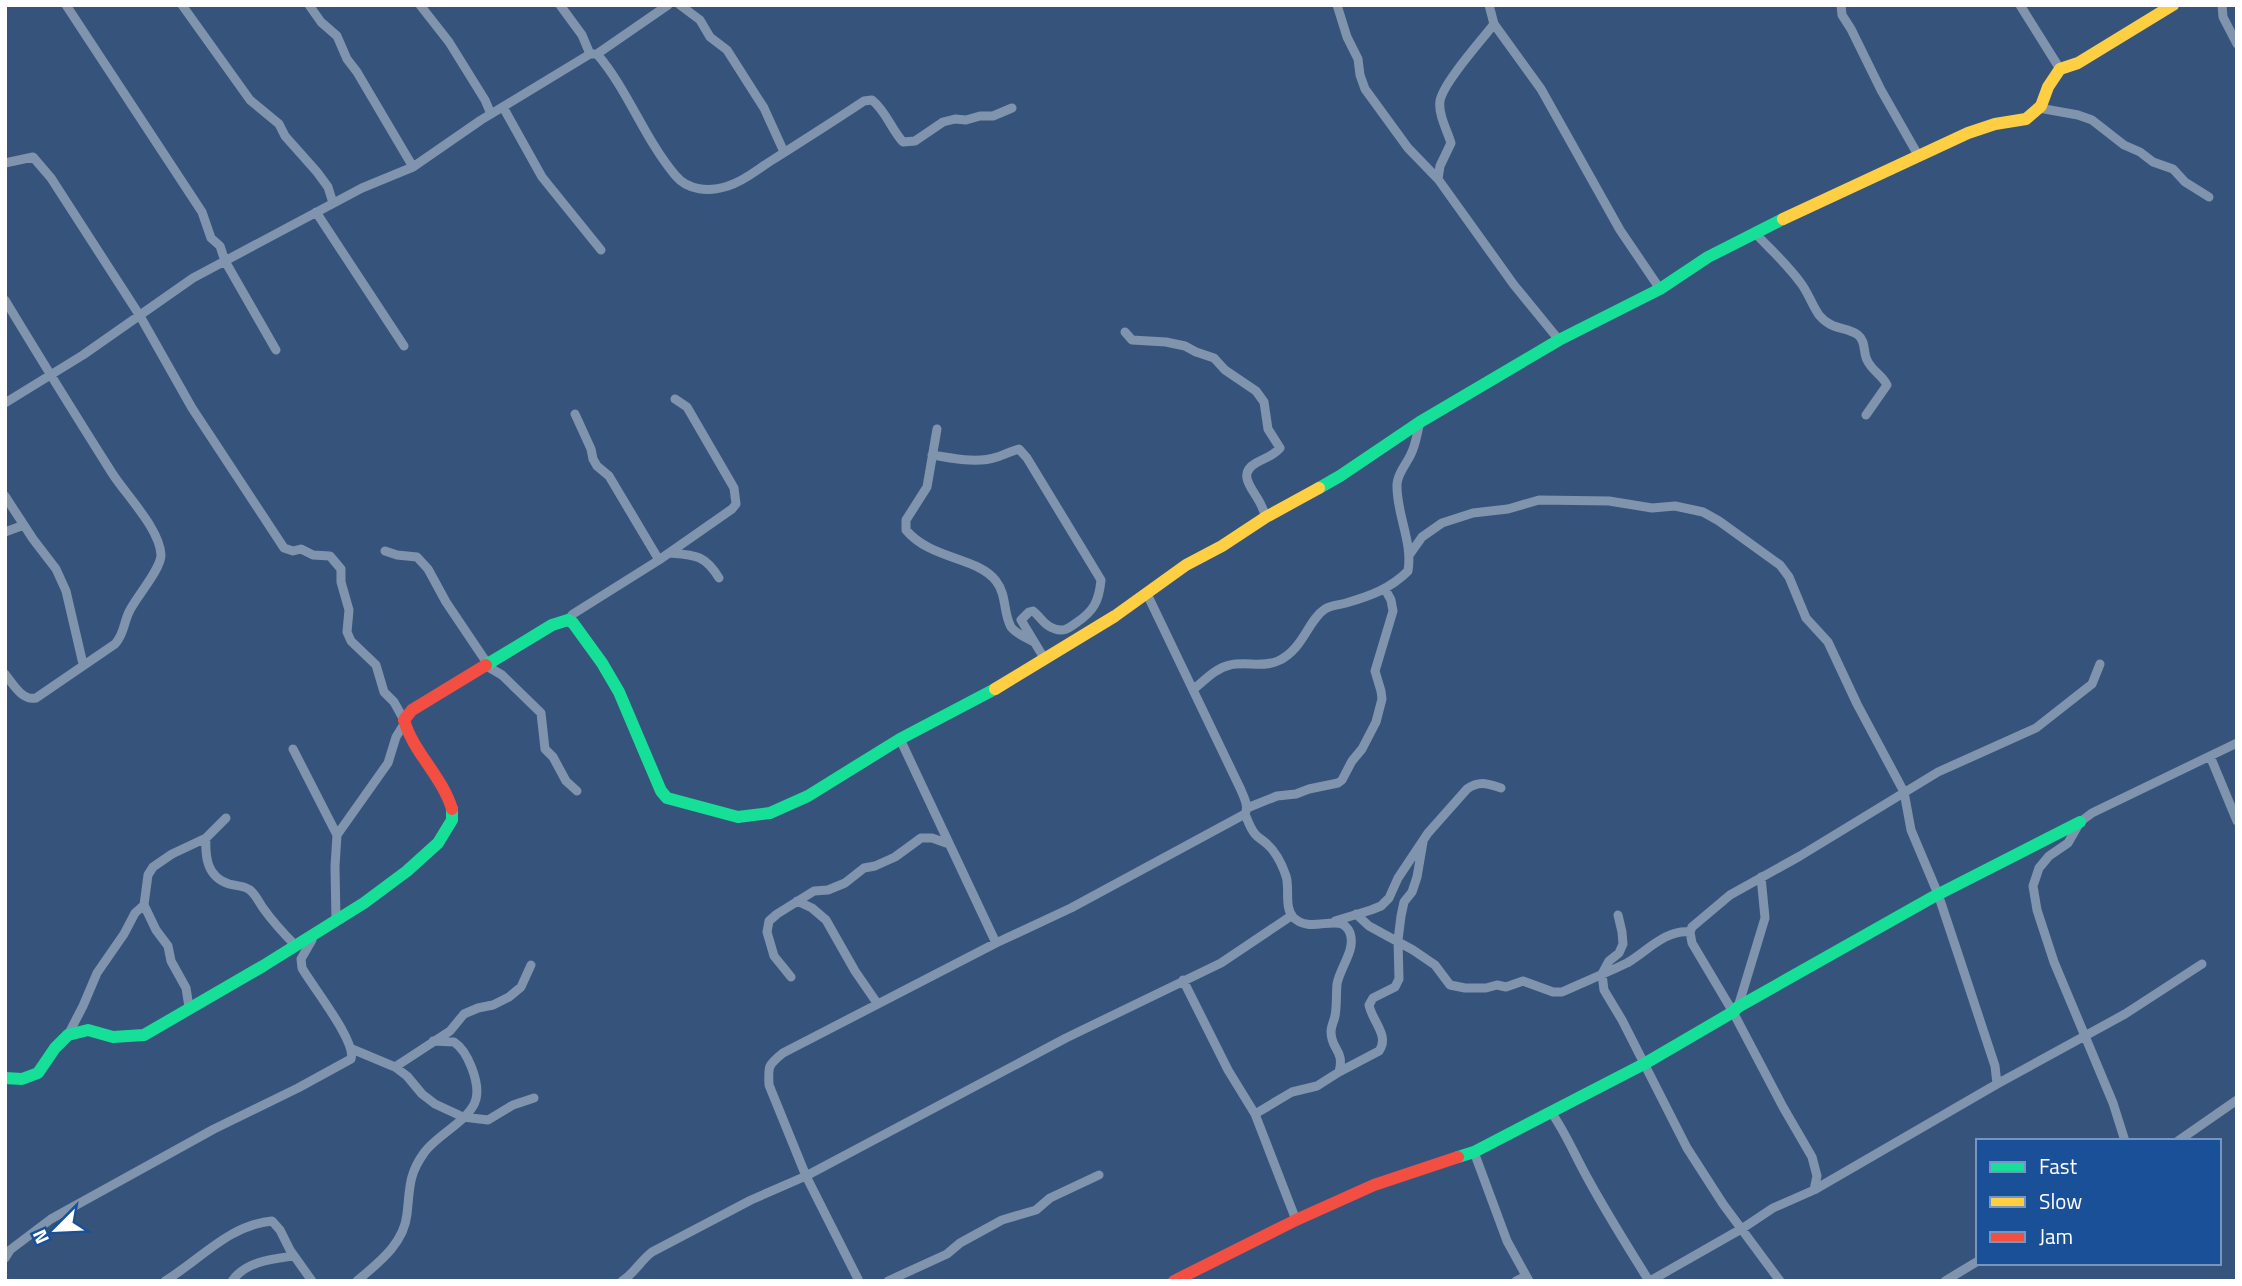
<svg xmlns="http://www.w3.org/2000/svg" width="2242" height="1286" font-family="'Titillium Web',sans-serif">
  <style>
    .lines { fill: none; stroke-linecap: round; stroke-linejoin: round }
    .street { stroke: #8194ad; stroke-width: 9 }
    .fast { stroke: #16e098; stroke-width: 12 }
    .slow { stroke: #ffcf43; stroke-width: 12 }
    .jam { stroke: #f24e42; stroke-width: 12 }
  </style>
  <rect width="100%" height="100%" fill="#36547b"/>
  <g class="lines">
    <!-- street -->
    <path class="street" d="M66 5 202 212 211 238 220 246 225 261 276 350
      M182 5 250 100 279 124 285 136 317 172 328 187 333 203
      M309 5 321 22 337 36 347 59 357 72 413 167
      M420 5 449 42 485 100 491 114
      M560 5 582 35 590 54
      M680 5 700 20 710 37 727 50 764 108 784 152
      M1337 5 1347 37 1358 59 1360 75 1365 89 1408 148 1438 179 1514 285 1559 340
      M1489 5 1494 24 1541 89 1620 230 1660 289
      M1841 5 1842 15 1851 29 1881 90 1918 155
      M2020 5 2060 69
      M2222 5 2223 17 2237 44
      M597 54C628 90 644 138 675 175 688 191 709 192 728 186 745 181 759 168 774 159 804 140 834 121 864 101L872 100C886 111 891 129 903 142L915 141 943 122 955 119 966 120 980 116H993L1012 108
      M503 107 542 177 601 250
      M2039 108 2078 115 2092 120 2124 145 2140 152 2153 162 2173 169 2185 182 2209 197
      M5 163 33 157 51 178 140 316 192 408 284 548 293 551 301 549 313 555 330 556 341 569V582L349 610 347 632 351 641 376 665 384 692 394 702 404 720
      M1438 179 1440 166 1451 143C1447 130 1438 114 1440 101 1443 83 1481 41 1494 24
      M316 212 404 346
      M1755 233C1770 249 1787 264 1800 282 1808 292 1812 305 1819 315 1832 331 1846 326 1858 335 1866 341 1863 352 1867 360 1872 371 1882 375 1887 385L1866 415
      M5 300C40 358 76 416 112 473 126 495 160 529 161 555 161 569 137 596 130 610 123 623 125 633 115 644L36 698C22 701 13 684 5 674
      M1125 332 1132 340 1166 342 1185 346 1196 352 1214 358 1225 370 1256 391 1264 402 1268 429 1280 448C1273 456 1265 458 1256 463 1237 474 1252 488 1259 501 1262 506 1264 512 1266 517
      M5 403 83 355 193 278 362 188 413 167 481 120 590 54H597L668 5
      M575 414 591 449 593 459 597 466 609 476 659 560
      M937 429 927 487 906 520V530C931 560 978 557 996 581 1007 595 1003 613 1011 627 1016 634 1027 638 1034 642
      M932 455C952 458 977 464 997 457 1004 455 1011 451 1019 449L1027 458 1101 580C1099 601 1094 611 1076 623 1069 628 1064 632 1055 629 1044 626 1041 617 1033 611L1029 612 1021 620 1044 658
      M5 496 33 539 56 569 66 591 83 664
      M5 532 24 525
      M385 551 397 555 417 557 428 569 446 602 487 663
      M670 553C695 555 705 555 719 578
      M1410 554 1422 537 1442 523 1473 513 1508 509 1539 500 1609 501 1652 508 1675 506 1703 512 1719 521 1780 565 1789 577 1806 618 1828 642 1857 704 1904 792 1911 830 1938 894 1961 963 1995 1066 1997 1084
      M568 620 573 614 659 560 732 509 736 504 734 488 687 407 675 399
      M485 665 502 675 541 713 545 749 553 757 566 781 577 791
      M1194 689C1205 680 1216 668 1230 665 1246 661 1262 668 1278 661 1303 650 1308 620 1325 609 1331 605 1339 605 1346 603 1370 596 1390 589 1408 571 1413 541 1396 514 1397 484 1398 472 1406 465 1411 454 1416 444 1417 433 1420 422
      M900 739 996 943
      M293 749 337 835
      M2210 756 2237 821
      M1247 808 1277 796 1296 794 1309 789 1338 783 1342 780 1352 761 1362 749 1376 722 1382 699 1381 691 1375 671 1393 611 1391 600 1385 589
      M1245 814C1248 821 1250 828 1255 834 1258 838 1263 840 1267 844 1277 853 1282 864 1286 876 1290 888 1284 907 1293 917 1311 936 1341 910 1350 933 1356 950 1340 967 1337 984 1336 995 1337 1006 1335 1016 1334 1021 1331 1026 1331 1032 1331 1050 1345 1050 1339 1072L1317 1086 1292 1092 1255 1114
      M206 838C205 857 207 877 229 884 236 886 243 885 250 890 255 894 259 902 263 908 273 922 284 934 296 946
      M797 901 812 908 826 920 855 971 877 1003
      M144 905 156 930 168 946 171 961 186 988 189 1007
      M1356 914 1369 926 1413 950 1435 965 1450 985 1465 988H1486L1497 985 1506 987 1523 981 1553 992H1562C1584 982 1606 973 1627 963 1646 952 1666 929 1690 932
      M1618 915 1622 932 1623 944 1619 953 1609 961 1602 974 1604 990 1622 1020 1687 1148 1723 1204 1780 1281
      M336 921 335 866 337 835 388 763 396 737 404 724
      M1335 921 1371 910 1381 906 1389 898 1398 878 1428 833 1467 789C1480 780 1488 784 1501 788
      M791 977 774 956 767 932 769 921 777 914 814 891 828 890 845 883 864 868 875 866 895 857 921 838H932L949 844
      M1183 980 1228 1070 1255 1114 1296 1220
      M1738 1007 1765 918 1761 877
      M68 1035 83 1006 97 973 124 934 135 913 144 905 148 875 153 867 172 854 206 838 226 818
      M352 1049 395 1067 407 1076 422 1094 435 1104 463 1117 488 1120 513 1105 534 1098
      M395 1067 450 1031 464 1014 478 1008 493 1005 509 997 521 987 531 965
      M1339 1072 1379 1051C1390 1036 1372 1021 1369 1005L1373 998 1395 987 1399 979 1398 940 1401 916 1404 902 1412 892 1417 877 1423 842
      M1551 1112C1566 1133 1575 1156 1588 1179 1607 1214 1628 1247 1649 1281
      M2125 1141 2113 1103 2054 962 2037 910 2033 886 2039 868 2049 856 2068 843 2080 822 2092 813 2237 743
      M2178 1141 2237 1100
      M1474 1152 1507 1241 1529 1281
      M1814 1190 1817 1176 1812 1157 1783 1107 1733 1012 1692 943 1690 932 1692 927 1730 895 1800 856 1938 772 2036 728 2092 684 2100 664
      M5 1258 10 1250 51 1219 214 1129 298 1088 351 1059C357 1042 312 986 302 968L301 959 312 940
      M165 1281C200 1260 229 1225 272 1221L280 1230 290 1250 312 1281
      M232 1281C246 1261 272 1259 294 1256
      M357 1281C378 1263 404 1244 407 1214 410 1189 408 1175 424 1153 436 1135 471 1120 476 1099 480 1083 468 1051 454 1042L433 1041
      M622 1281C635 1273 640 1261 652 1252L751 1200 806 1176 1066 1038 1221 963 1291 916
      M859 1281 806 1176 769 1085C768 1066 768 1065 783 1053L996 943 1071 908 1245 814C1249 806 1244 798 1241 790L1147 594
      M888 1281 947 1254 960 1243 1002 1220 1036 1210 1050 1198 1099 1175
      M1516 1281 1526 1276
      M1650 1281 1743 1228 1773 1208 1814 1190 1997 1084 2125 1014 2202 964
      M1945 1281 1978 1261"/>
    <!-- fast -->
    <path class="fast" d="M1319 488 1340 476 1420 422 1559 340 1660 289 1708 257 1783 219
      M486 665 552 625 568 620 573 623 602 663 619 692 661 791 667 798 738 817 770 813 808 796 900 739 995 689
      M5 1078 22 1079 38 1073 55 1048 68 1035 88 1030 113 1037 144 1035 263 966 364 903 407 871 438 843 452 820V809
      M1458 1157 1474 1152 1644 1064 1733 1012 1738 1007 1933 897 2080 822"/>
    <!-- slow -->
    <path class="slow" d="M1783 219 1968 133 1995 124 2026 119 2041 106 2048 87 2060 69 2078 63 2173 5
      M995 689 1115 616 1186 565 1222 546 1266 517 1319 488"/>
    <!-- jam -->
    <path class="jam" d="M452 809C442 776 413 752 404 720L412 710 486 665
      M1174 1281 1296 1220 1374 1185 1458 1157"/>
  </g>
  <!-- border -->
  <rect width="2242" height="1286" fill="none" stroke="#ffffff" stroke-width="14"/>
  <!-- legend -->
  <rect x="1976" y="1139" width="245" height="126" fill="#195098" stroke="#7596c1" stroke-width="2"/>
  <rect x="1990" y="1162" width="35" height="10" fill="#16e098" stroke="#7596c1" stroke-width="2"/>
  <text x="2039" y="1174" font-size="21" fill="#ffffff">Fast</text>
  <rect x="1990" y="1197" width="35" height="10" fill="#ffcf43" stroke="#7596c1" stroke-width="2"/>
  <text x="2039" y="1209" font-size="21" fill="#ffffff">Slow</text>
  <rect x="1990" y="1232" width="35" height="10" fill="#f24e42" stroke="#7596c1" stroke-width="2"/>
  <text x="2039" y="1244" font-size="21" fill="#ffffff">Jam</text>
  <!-- north arrow -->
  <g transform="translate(56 1230) rotate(246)" stroke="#195098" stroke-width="5" paint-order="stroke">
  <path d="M0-5L12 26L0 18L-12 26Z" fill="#ffffff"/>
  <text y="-10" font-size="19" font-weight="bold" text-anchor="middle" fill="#ffffff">N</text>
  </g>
</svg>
